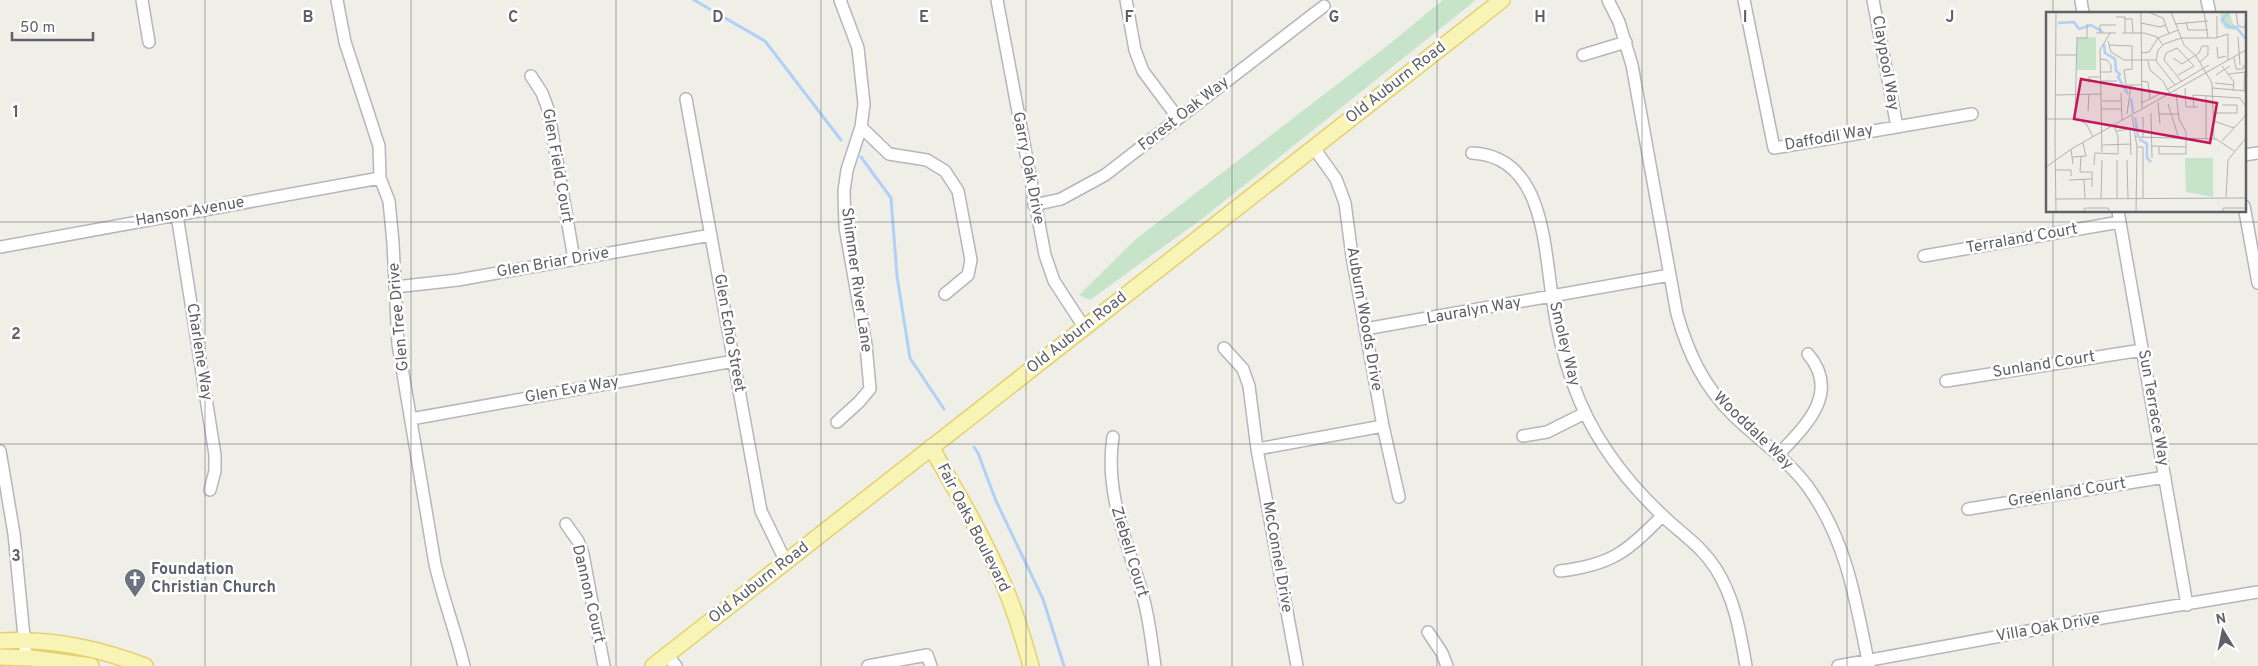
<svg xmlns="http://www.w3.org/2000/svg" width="2258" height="666" font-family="Overpass,sans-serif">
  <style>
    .green { fill: #c7e4cb }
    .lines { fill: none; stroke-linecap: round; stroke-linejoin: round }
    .stream { stroke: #b1d0f7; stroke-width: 3 }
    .minor-casing { stroke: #b5b6bb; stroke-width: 14 }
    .major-casing { stroke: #e4d16d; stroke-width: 18 }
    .minor { stroke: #fff; stroke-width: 11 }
    .major { stroke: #f7f4b5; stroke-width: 15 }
    .grid { fill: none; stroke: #5f6166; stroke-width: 1; stroke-opacity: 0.55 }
    .labels { text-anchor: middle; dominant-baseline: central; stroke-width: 5; stroke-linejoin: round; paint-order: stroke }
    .street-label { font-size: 16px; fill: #5f6166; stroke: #fff }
    .worship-label { font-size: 16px; font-weight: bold; fill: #5b616d; stroke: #fff; text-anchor: start }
    .inset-river { fill: none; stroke: #b1d0f7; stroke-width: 2.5 }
    .inset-road { fill: none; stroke: #b1b2b0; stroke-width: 1 }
    .view { fill: #c2185b; fill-opacity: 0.15; stroke: #c2185b; stroke-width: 2.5 }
    .inset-edge { fill: none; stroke: #5f6166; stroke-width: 2.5 }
    .grid-label { font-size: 16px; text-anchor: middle; font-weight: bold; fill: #5f6166; stroke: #fff; stroke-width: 5; stroke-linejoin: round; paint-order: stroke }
  </style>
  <rect width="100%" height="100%" fill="#efefe8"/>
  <!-- green -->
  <path class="green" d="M1443 0H1476L1203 218 1090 300 1079 295 1136 239 1387 46Z"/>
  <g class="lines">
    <!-- stream -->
    <path class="stream" d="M694 0 765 41 841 140
      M861 157 891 198 897 276 910 358 944 409
      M974 447 978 453 996 501 1043 599 1064 666"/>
    <!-- minor casing -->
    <g class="minor-casing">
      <path id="minor" d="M142 0 149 42
        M337 0 345 42 379 146 380 178 389 201 393 243 398 344 435 564C443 599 456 632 464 666
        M997 0 1045 255 1054 281 1084 327
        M1126 0 1135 50 1143 71 1178 118
        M1608 0 1619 22 1632 65 1677 314C1688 353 1704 387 1734 416 1759 440 1787 459 1808 487 1847 541 1856 602 1869 666
        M1744 0 1774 148 1972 114
        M1873 0 1897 127
        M2081 0 2083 14
        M2207 0 2210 14
        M1583 55 1626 42
        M531 76 542 93 548 109 574 259
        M686 99 761 511 786 562
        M861 127 889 154 927 160 945 171 958 191 971 260 968 275 945 294
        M1314 148 1336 179 1345 203 1352 256 1383 426 1399 497
        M1472 153C1543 156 1544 244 1552 296 1556 326 1563 356 1573 384 1591 435 1622 477 1661 514 1681 534 1700 544 1716 569 1735 599 1740 632 1746 666
        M2244 155 2258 153
        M1034 205 1061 199 1105 175 1324 6
        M2244 206 2258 283
        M2118 211 2187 605
        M177 215 215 455V471L210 490
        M0 247 380 178
        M1924 256 2120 222
        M395 287 458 280 711 235
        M1365 329 1670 275
        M1224 348 1243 369 1249 386 1257 449 1297 666
        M1946 381 2142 350
        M411 419 734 361
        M837 422 859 402 870 389 866 345 845 227 844 191 847 170 861 127 864 104 858 48 840 0
        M1523 436 1547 432 1585 413
        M1113 437C1105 489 1124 534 1139 583 1148 610 1151 638 1155 666
        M1257 449 1383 426
        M0 451 14 534 26 657
        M1779 454C1806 425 1841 393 1808 354
        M1968 509 2165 477
        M566 524 578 541 583 554 604 666
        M1560 571C1611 565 1627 552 1662 516
        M1428 632 1442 653 1447 666
        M667 655 676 666
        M868 666 927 655 931 666
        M1838 666 2072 623 2258 592"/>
    </g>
    <!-- major casing -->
    <g class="major-casing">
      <path id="major" d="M931 447C958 494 985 540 1006 590 1016 614 1024 641 1031 666
        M0 641C51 638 98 648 145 666
        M0 657 31 658 91 666
        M653 666 1502 0"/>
    </g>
    <!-- minor -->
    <use href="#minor" class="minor"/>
    <!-- major -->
    <use href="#major" class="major"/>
  </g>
  <!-- grid -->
  <path class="grid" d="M205 0V666M411 0V666M616 0V666M821 0V666M1026 0V666M1232 0V666M1437 0V666M1642 0V666M1847 0V666M2053 0V14M2053 211V666M0 222H2258M0 444H2258"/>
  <!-- icons -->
  <defs>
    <g id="church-pin" transform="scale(1.125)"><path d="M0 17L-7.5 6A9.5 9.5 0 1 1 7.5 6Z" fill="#6b7280" stroke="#fff"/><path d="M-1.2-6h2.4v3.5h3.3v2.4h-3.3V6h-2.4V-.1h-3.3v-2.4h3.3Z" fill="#fff"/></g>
  </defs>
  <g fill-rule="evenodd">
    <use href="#church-pin" x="135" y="579"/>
  </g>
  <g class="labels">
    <!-- street labels -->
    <g class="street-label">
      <text transform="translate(1885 63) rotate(80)">Claypool Way</text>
      <text transform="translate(1396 83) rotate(-38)">Old Auburn Road</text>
      <text transform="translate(1184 114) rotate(-38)">Forest Oak Way</text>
      <text transform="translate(1829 138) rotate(-10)">Daffodil Way</text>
      <text transform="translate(557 166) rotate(80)">Glen Field Court</text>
      <text transform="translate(1028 168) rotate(79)">Garry Oak Drive</text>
      <text transform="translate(190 212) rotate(-10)">Hanson Avenue</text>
      <text transform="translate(2022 239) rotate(-10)">Terraland Court</text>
      <text transform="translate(553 263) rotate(-10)">Glen Briar Drive</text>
      <text transform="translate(856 280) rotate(82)">Shimmer River Lane</text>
      <text transform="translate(1474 311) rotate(-10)">Lauralyn Way</text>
      <text transform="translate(399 317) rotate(-95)">Glen Tree Drive</text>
      <text transform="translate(1364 319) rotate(80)">Auburn Woods Drive</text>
      <text transform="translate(729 333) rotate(80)">Glen Echo Street</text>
      <text transform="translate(1077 333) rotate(-38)">Old Auburn Road</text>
      <text transform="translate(1564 344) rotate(76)">Smoley Way</text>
      <text transform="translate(199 352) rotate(81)">Charlene Way</text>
      <text transform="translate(2044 365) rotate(-9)">Sunland Court</text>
      <text transform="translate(572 390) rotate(-10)">Glen Eva Way</text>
      <text transform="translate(2153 408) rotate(80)">Sun Terrace Way</text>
      <text transform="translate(1753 431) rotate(44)">Wooddale Way</text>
      <text transform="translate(2067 493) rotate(-9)">Greenland Court</text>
      <text transform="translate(973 528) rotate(63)">Fair Oaks Boulevard</text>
      <text transform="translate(1129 552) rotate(73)">Ziebell Court</text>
      <text transform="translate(1277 557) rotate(80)">McConnel Drive</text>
      <text transform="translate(759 583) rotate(-38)">Old Auburn Road</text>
      <text transform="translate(588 594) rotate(77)">Dannon Court</text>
      <text transform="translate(2048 628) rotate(-10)">Villa Oak Drive</text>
    </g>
    <!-- worship labels -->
    <g class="worship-label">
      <text x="151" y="570">Foundation<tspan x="151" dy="18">Christian Church</tspan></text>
    </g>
  </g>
  <!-- overview -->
  <g transform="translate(2046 12)">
    <rect width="200" height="200" fill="#efefe8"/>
    <path d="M174 0H184L186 10 193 18 180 17 175 10ZM50 25V58H31V26ZM139 146H167V185L140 180Z" fill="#c7e4cb"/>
    <path class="inset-river" d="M183 0 176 8 183 15H190L200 27M12 11 28 10 33 17 45 13 57 20M58 32 59 41 69 47 70 59 74 62 72 65 82 82M85 86 87 101M89 105 92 124M93 127 101 132V146L105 150"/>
    <path class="inset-road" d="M95 0 96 97M102 0 117 6 123 22M125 0 138 33 150 44 166 71 168 127M158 0 162 26M190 0 192 14 200 16M171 4V26M70 5H79V21M79 7H86L87 21M140 10 142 18H162M95 11 114 15 120 13M129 12 162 9M199 16 200 0M50 21H70M54 21V13H70M76 21H98L111 25 117 33M192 25 194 53M31 26H41V12M62 29 65 40 78 48H110M64 33 86 34V57L78 58 80 73H95M171 35 172 46 180 44M95 41 103 40 112 26 132 18M10 43H30M127 46 136 52 153 41 156 34H162V43L154 50M188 46 190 57H197L198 53M54 47 61 48 65 53V60H55M102 49 104 58 117 69 125 84M176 54 188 70 187 79M183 62 199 60M132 63 148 54 131 36 120 41 118 48 136 70M170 63 184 54M55 69H71M95 69 102 70 104 87M43 71V65H55M169 71 188 73M129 73 110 49 112 38 118 32 135 26H170L182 22V48M139 76 140 95H152M167 76 200 79M122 77 163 53M198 78 199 60M75 81 76 108M10 83 56 82M56 89H75M112 90 114 112M95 91 114 82M122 92 133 127M148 95 147 83 194 86 200 95M55 97H75M42 99 43 82M105 101 106 146M168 101H191V93H176M81 102 85 73M113 102H132M86 104 91 135 90 200M0 107H32L41 113 47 125M29 107 31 25M168 109 188 116M71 119 84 117 85 143M90 125 170 127 188 139M97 126V105M160 127V83M176 129 200 103M9 132 10 200M9 133 10 0M57 133 85 132M106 134 140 135M113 134V142H140V120L133 107 130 81M91 135H97V186M25 137 27 152M56 140 54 38 64 21M27 145 40 144 37 131M35 145 34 160H46V175M71 148V187M81 148 82 187M48 153 49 141 72 142V124L68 114M0 155 27 136 200 38M9 158H25V164M23 168 46 167M38 168 39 186M180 186 182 148 200 126M9 187 200 186M55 187 56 148M38 200 39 196H62L64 200M177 200V196H200"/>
    <path class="view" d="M35 67 171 91 164 131 28 107Z"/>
    <rect width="200" height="200" class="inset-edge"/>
  </g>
  <g class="grid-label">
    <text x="308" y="22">B</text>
    <text x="513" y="22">C</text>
    <text x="718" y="22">D</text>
    <text x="924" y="22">E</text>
    <text x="1129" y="22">F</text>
    <text x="1334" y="22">G</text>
    <text x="1540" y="22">H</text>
    <text x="1745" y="22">I</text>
    <text x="1950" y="22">J</text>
    <text x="16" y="117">1</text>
    <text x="16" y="339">2</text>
    <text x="16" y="561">3</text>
  </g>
  <!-- north arrow -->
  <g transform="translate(2223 631) rotate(350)" stroke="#ffffff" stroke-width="4" paint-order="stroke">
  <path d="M0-4L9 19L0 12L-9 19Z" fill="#5f6166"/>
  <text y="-8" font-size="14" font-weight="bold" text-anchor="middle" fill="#5f6166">N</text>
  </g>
  <!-- scale -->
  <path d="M12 32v8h81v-8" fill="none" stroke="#5f6166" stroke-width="2.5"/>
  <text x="20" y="32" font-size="15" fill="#5f6166" stroke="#ffffff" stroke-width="4" paint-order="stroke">50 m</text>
</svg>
